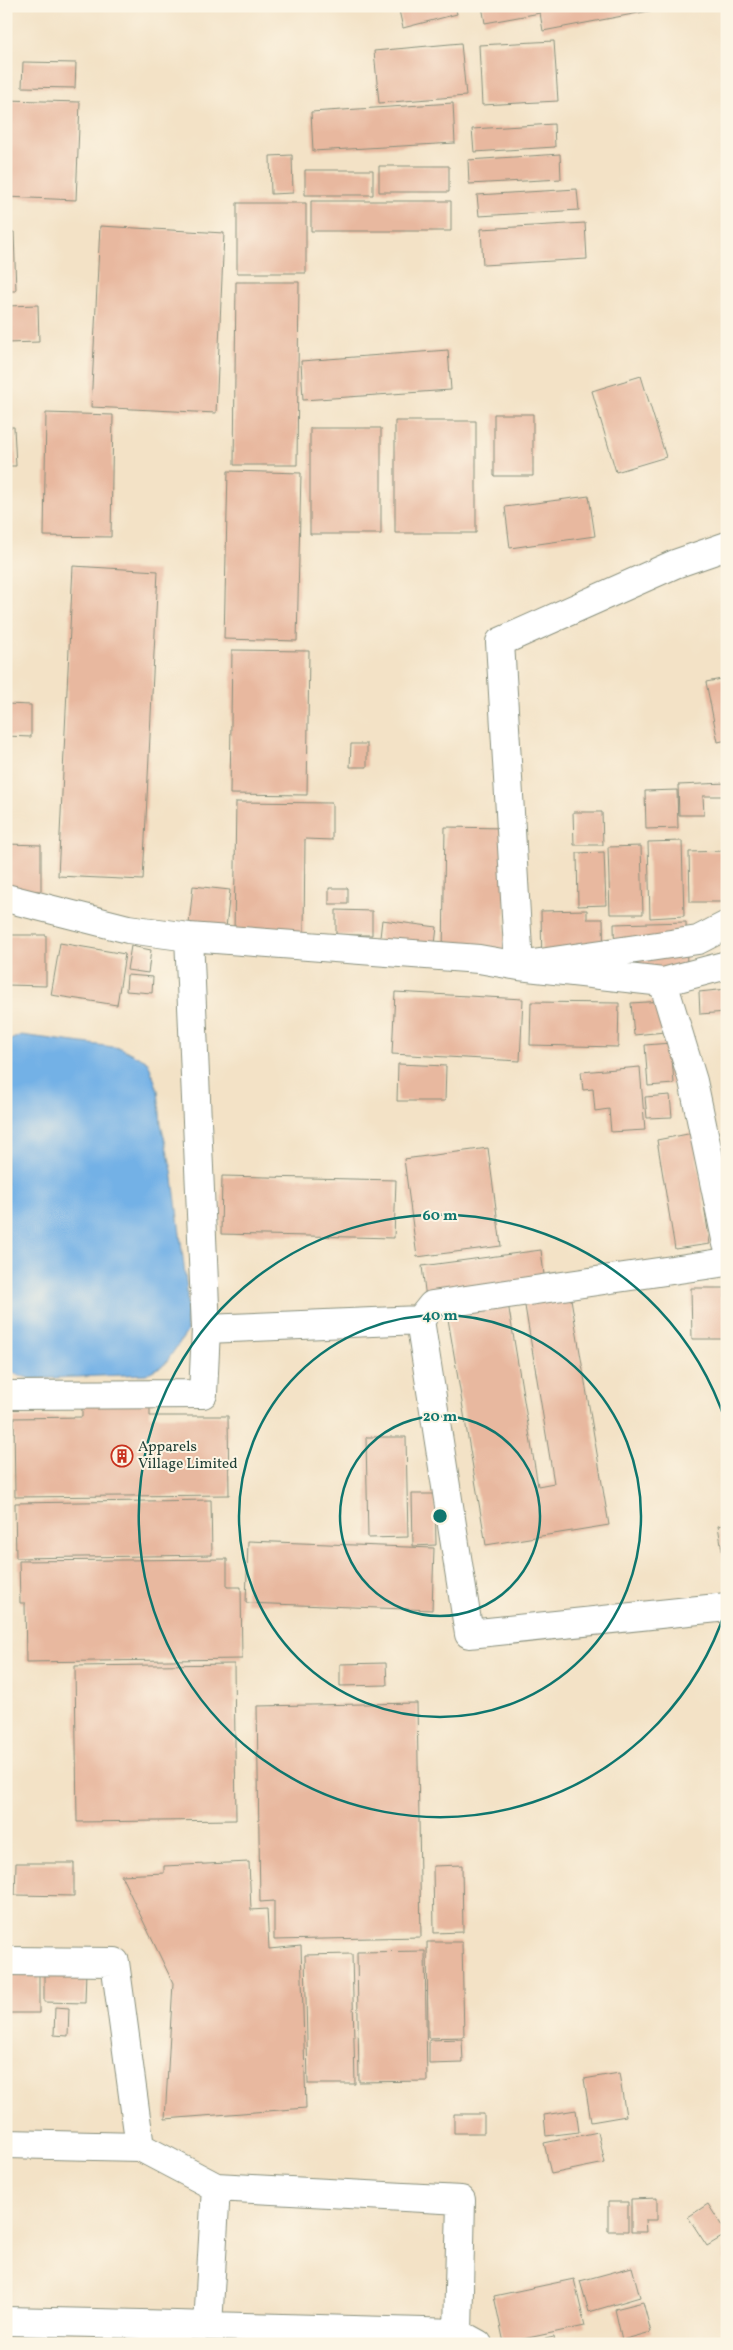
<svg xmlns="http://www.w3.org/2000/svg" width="733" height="2350" font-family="Vollkorn,serif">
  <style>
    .water { fill: #73b1e6; stroke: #49778d }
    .building { fill: #e8b89f }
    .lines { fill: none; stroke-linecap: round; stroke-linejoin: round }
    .minor-casing { stroke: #89907d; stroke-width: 30 }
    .minor { stroke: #fff; stroke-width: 28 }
    .ring { fill: none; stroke: #0f766e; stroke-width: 2.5 }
    .labels { text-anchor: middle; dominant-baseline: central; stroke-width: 4; stroke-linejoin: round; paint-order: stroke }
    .poi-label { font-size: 15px; fill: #1f3d34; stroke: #fcf5e5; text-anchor: start }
    .centre { fill: #0f766e; stroke: #fcf5e5; stroke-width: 2.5 }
    .ring-label { font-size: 15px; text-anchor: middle; font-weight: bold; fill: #0f766e; stroke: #fcf5e5; stroke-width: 4; stroke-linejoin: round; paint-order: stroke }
  </style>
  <rect width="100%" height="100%" fill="#fcf5e5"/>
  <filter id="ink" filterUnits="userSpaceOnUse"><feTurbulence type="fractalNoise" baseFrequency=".02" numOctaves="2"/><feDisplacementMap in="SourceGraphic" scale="10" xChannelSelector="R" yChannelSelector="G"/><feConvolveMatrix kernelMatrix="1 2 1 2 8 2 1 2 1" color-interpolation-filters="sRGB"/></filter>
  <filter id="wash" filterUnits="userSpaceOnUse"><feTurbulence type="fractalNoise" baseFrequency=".0096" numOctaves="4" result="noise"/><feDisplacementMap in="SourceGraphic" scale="20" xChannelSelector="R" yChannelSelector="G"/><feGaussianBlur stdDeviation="1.12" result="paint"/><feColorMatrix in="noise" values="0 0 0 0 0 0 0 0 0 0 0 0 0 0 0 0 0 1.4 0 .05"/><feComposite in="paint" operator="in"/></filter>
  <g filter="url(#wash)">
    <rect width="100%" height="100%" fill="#f3e2c6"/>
    <!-- water -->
    <path class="water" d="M21 1035 121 1048 148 1062 158 1090 161 1124 172 1170 187 1290V1332L164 1365 146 1374 31 1379 6 1371V1042Z"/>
    <g id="blocks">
      <!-- building -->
      <path class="building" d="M398 6H455L457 14 403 28Z
        M482 6H665V8L543 31 540 13 485 23Z
        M554 41 558 101 482 105 479 45Z
        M461 43 466 96 379 103 374 51Z
        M23 62 76 63 75 88 22 87Z
        M6 100 80 102 76 200 6 197Z
        M453 103 455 143 313 151 311 112Z
        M554 124 555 147 474 152 472 129Z
        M560 154 561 179 469 184 468 160Z
        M292 155 293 193 271 194 270 156Z
        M379 166H449V192H379Z
        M305 170H373V195H305Z
        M577 189 579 210 479 216 477 195Z
        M311 201H451V231H311Z
        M237 203H306V273H237Z
        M585 223 587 259 483 265 481 229Z
        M100 226 224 233 216 413 91 407Z
        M6 232H14L16 291H6Z
        M236 282H299L297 465H234Z
        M38 305 39 342 6 343V306Z
        M448 350 451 390 303 400 301 361Z
        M641 376 666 457 616 472 592 391Z
        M46 413 113 415 111 537 44 536Z
        M494 414H533V476H494Z
        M395 421H476V533H395Z
        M6 427H14L16 466H6Z
        M310 428H381V534H310Z
        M228 471 301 473 297 641 224 639Z
        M589 496 595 536 510 548 505 507Z
        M73 566 158 571 143 880 58 876Z
        M232 650 309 651 307 795 230 794Z
        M727 678V740L718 742 706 682Z
        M6 704 31 705V737L6 736Z
        M351 744H367V767H350Z
        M727 783V796H703L704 815H679L678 785Z
        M677 790 678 828 646 829 645 791Z
        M236 802 332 803V840L305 839 304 933H234Z
        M573 812H602L603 845H574Z
        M445 827 506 828 504 955 443 954Z
        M682 841 684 916 650 918 648 842Z
        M6 844 41 845V891L6 890Z
        M641 846 643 914H610L608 847Z
        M725 851 726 902H690L689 852Z
        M604 852 606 905 578 906 577 853Z
        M193 886 230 890 226 928 189 924Z
        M329 888H348V904H329Z
        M336 910 372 911V935H336Z
        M587 910V919H603L604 970 542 971 541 911Z
        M382 920 437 927 434 953 379 946Z
        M686 922 687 970 615 971 614 924Z
        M7 935H46V986L7 985Z
        M60 943 125 954 117 1005 51 995Z
        M131 946 151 950 148 973 127 970Z
        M127 975 153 977 152 993 126 991Z
        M727 989V1012L700 1014 699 992Z
        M395 992 523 999 520 1061 392 1054Z
        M663 1001 665 1032 634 1035 631 1003Z
        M531 1002 619 1003 618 1047 530 1045Z
        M671 1043 674 1084 648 1086 645 1045Z
        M398 1064 446 1066 445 1101H397Z
        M640 1067 645 1130 611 1132 609 1109 595 1111 593 1089 583 1090 581 1072Z
        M670 1095 672 1117 647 1118 645 1097Z
        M693 1133 710 1244 675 1249 657 1140Z
        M488 1148 501 1246 417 1257 404 1159Z
        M222 1176 396 1180 394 1238 221 1234Z
        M541 1250 545 1283 426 1299 422 1266Z
        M691 1288H725V1339H692Z
        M570 1293 609 1525 486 1545 447 1313 508 1303 538 1486 554 1483 524 1300Z
        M150 1399V1416H228L229 1495 15 1497 14 1418 82 1417V1400Z
        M366 1437H406L408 1537 368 1538Z
        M412 1494H435L436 1545 413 1546Z
        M211 1500 212 1555 16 1558 15 1503Z
        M727 1524V1574H726L718 1526Z
        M248 1541 434 1548 432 1610 246 1603Z
        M227 1559V1587H241L242 1659 26 1662 25 1603H20L19 1561Z
        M386 1663 387 1685 340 1686V1664Z
        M234 1664 236 1820 77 1822 75 1666Z
        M417 1703 421 1937 274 1940V1901L260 1902 257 1706Z
        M249 1862 251 1910 267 1909 269 1949 301 1946 306 2108 165 2119 173 1983 121 1875 164 1873V1866Z
        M16 1863H74V1896L15 1895Z
        M462 1865 463 1932 434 1933 433 1866Z
        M427 1942H462L464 2037 428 2038Z
        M425 1951 427 2081 359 2082 357 1952Z
        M352 1954 355 2084H308L305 1955Z
        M6 1963 39 1964V2013H6Z
        M44 1969 86 1970 85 2003 44 2002Z
        M55 2007 69 2008 68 2036 54 2035Z
        M462 2039 463 2063 429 2064V2040Z
        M619 2073 626 2116 591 2122 584 2079Z
        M576 2110 579 2132 546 2136 544 2115Z
        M454 2114H484V2133H454Z
        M598 2132 605 2163 551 2174 544 2143Z
        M657 2198V2220H645L646 2232H631V2199Z
        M608 2202H628V2231H608Z
        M708 2204 727 2234 707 2246 688 2217Z
        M724 2251H727V2315H725Z
        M632 2267 640 2297 589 2312 580 2281Z
        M574 2279 585 2326 504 2343 494 2296Z
        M643 2302 651 2332 622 2340 615 2309Z
        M554 2337 555 2344H526V2343Z"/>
    </g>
  </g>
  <g filter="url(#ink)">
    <use href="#blocks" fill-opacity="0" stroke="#89907d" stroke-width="1"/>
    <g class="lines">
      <!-- minor casing -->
      <g class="minor-casing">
        <path id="minor" d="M727 546 675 564 500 642 519 966 698 940 727 925
          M6 898 128 929 189 937 479 959 519 966 663 982 693 1081 727 1244
          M189 937 206 1329
          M663 982 727 965
          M420 1320 432 1305 727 1262
          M6 1395 203 1394 206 1329 420 1320 469 1634 727 1607
          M6 1961 115 1962 140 2147 6 2144
          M140 2147 216 2187 461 2200 458 2333
          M6 2321 141 2324V2344
          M141 2324 458 2333 478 2344
          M208 2326 216 2187"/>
      </g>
      <!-- minor -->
      <use href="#minor" class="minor"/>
    </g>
  </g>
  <!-- distance rings -->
  <g class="ring">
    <circle cx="440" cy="1516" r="100"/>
    <circle cx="440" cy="1516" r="201"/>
    <path d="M726 1609A301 301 0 1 1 726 1423"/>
  </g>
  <!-- icons -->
  <defs>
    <g id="building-ring" transform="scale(1.125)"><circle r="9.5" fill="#fcf5e5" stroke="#c8321e" stroke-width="1.5"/><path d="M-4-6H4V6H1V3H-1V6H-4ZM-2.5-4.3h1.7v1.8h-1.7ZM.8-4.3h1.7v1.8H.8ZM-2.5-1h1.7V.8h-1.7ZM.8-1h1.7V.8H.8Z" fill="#c8321e"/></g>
  </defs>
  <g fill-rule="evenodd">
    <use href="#building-ring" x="122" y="1456"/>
  </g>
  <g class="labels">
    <!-- poi labels -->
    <g class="poi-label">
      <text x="138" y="1447">Apparels<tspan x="138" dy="17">Village Limited</tspan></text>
    </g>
  </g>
  <circle cx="440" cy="1516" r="8" class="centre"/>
  <g class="ring-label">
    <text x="440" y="1220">60 m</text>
    <text x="440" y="1320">40 m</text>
    <text x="440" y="1421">20 m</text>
  </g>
  <!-- margin -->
  <rect width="733" height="2350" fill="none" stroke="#fcf5e5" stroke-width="25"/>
</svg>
